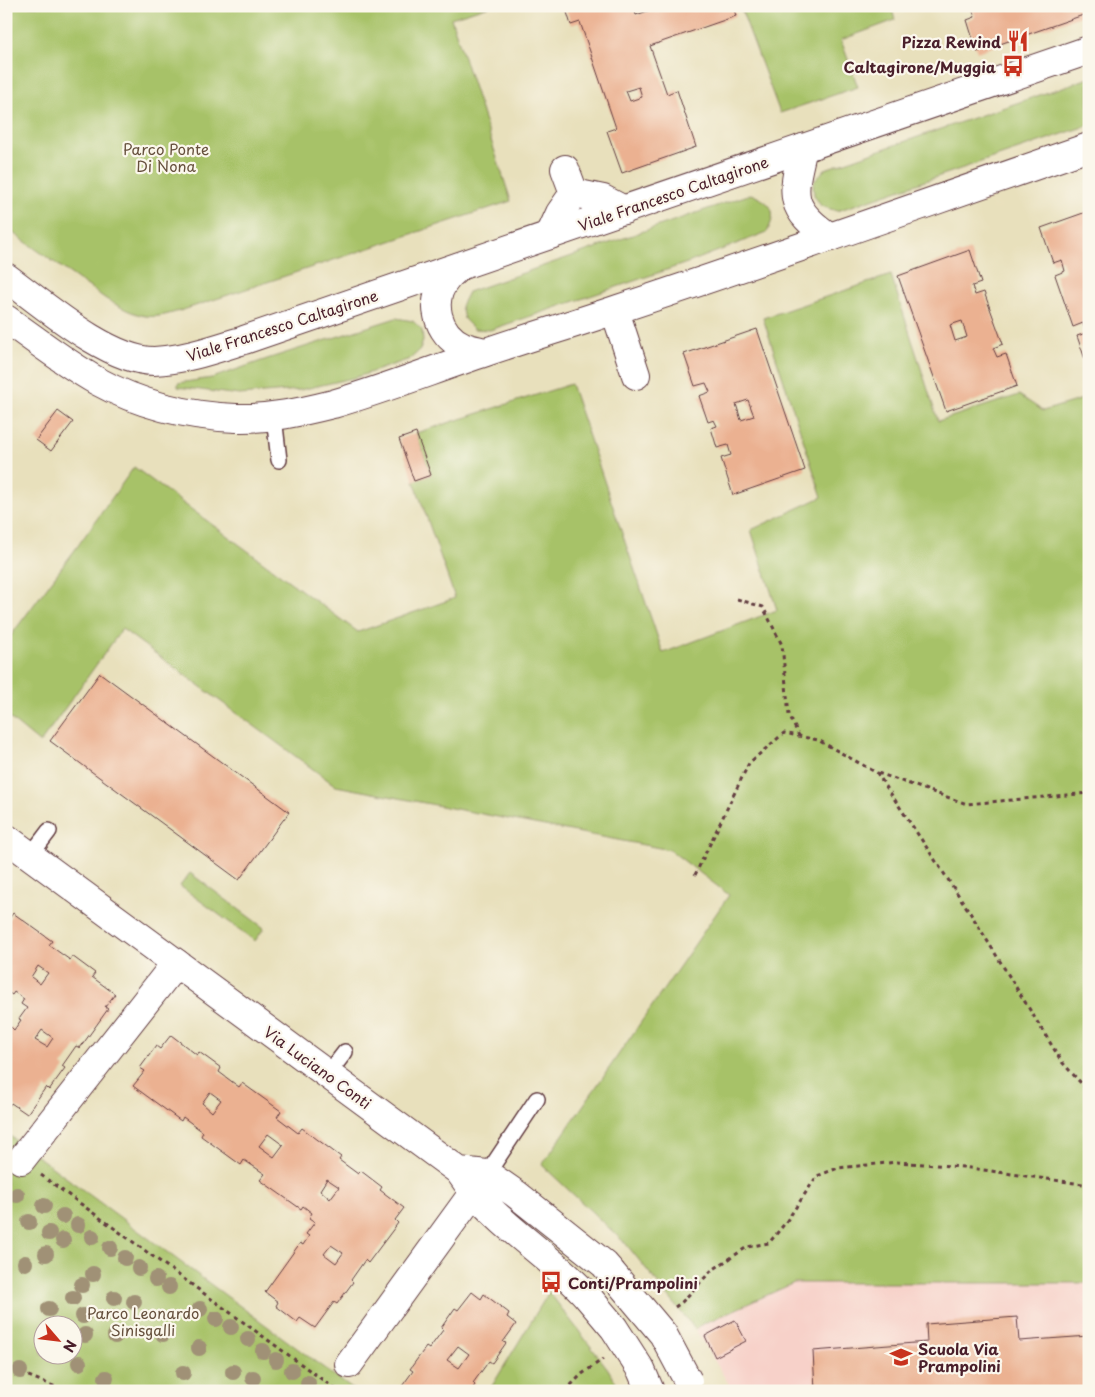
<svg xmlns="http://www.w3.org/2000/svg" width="1095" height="1397" font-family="'Playpen Sans',sans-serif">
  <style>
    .built { fill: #f7d1c9 }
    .green { fill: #a7c268; stroke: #78704a; fill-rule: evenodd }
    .building { fill: #ebb191; fill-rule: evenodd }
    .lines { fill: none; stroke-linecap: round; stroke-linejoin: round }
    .service-casing { stroke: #623c41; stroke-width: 18 }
    .minor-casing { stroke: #623c41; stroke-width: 30 }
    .tertiary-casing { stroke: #623c41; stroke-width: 30 }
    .path { stroke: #623c41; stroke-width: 3; stroke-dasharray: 4 4; stroke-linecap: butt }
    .service { stroke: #fff; stroke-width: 15 }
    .minor { stroke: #fff; stroke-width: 28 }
    .tertiary { stroke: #fff; stroke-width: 28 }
    .tertiary-bridge-casing { stroke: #623c41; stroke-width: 30; stroke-linecap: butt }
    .tertiary-bridge { stroke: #fff; stroke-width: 28 }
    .tree { fill: #a09176 }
    .labels { text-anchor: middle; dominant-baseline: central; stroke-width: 4.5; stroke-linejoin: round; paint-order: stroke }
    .poi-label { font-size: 15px; font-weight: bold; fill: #4a1f2b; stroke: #fbf7ec; text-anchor: end }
    .park-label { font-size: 15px; fill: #66503d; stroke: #fbf7ec }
    .street-label { font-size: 15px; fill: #4a1f2b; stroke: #fbf7ec }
  </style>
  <rect width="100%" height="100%" fill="#fbf7ec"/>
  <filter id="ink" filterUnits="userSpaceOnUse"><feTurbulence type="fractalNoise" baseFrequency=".02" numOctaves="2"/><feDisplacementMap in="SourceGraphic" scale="10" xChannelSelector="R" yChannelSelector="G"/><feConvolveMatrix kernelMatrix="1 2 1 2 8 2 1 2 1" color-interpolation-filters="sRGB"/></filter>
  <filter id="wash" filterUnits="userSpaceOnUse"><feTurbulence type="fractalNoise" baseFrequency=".0096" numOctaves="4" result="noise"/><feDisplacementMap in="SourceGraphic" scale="20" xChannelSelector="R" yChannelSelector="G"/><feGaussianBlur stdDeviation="1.12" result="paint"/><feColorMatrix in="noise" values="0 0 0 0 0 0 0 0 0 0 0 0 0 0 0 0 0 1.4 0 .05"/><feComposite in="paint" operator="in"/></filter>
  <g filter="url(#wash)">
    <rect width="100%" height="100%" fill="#e8e0bc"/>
    <!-- built -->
    <path class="built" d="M794 1283H1089V1391H733L695 1329 705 1323Z"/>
    <!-- green -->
    <path class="green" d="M6 6H489L451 18 511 201 183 310C175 312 167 315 159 316 140 319 122 308 106 299L6 228Z
      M740 6H891L895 20 841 40 858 87 780 113Z
      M1089 78V125L837 211 821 206 814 195 813 183 825 169Z
      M751 194C772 203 778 211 767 232L690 262 490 330 474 329 464 319 461 306 468 292Z
      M891 275 938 421 1019 395 1043 411 1089 397V1283H794L705 1323 695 1329 626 1244 542 1165 729 895 670 850 336 786 122 629 40 743 6 715V642L77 547 134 467 358 632 455 598 414 481 431 475 416 433 571 384 663 653 777 610 751 530 822 497 763 318Z
      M396 318 413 321 422 330 423 341 420 350 410 359 357 377 300 390 239 395 178 387V383L212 378 270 358Z
      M190 873 264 928 255 941 180 886Z
      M6 1133 355 1391H6ZM42 1324H72V1354H42Z
      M549 1292 608 1369 621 1391H489Z"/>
    <g id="blocks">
      <!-- building -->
      <path class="building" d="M565 6H633L636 15 662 6H733L736 16 650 46 667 94 677 90 696 147 622 173 607 131 616 128 580 22 571 25ZM639 87 642 97 630 101 626 91Z
        M971 6H1089V13L977 52 967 20 975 17Z
        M1089 211V368H1088L1077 336 1086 333 1083 323 1073 327 1055 275 1065 271 1062 260 1053 263 1041 228Z
        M970 250 981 283 972 286 975 295 984 292 1003 344 993 348 997 357 1006 354 1017 386 946 411 898 276ZM962 321 967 337 955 341 950 325Z
        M757 329 805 470 733 495 721 458 731 455 728 445 717 448 711 428 717 426 714 420 708 422 699 396 710 392 706 383 695 386 684 354ZM748 400 754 416 741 420 736 404Z
        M58 411 73 422 51 451 36 440Z
        M416 433 431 475 414 481 399 439Z
        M100 673 289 812 239 880 50 741Z
        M13 913 52 941 49 945 70 960 72 956 95 973 92 977 115 994 105 1007 108 1009 80 1048 76 1046 62 1066 65 1068 49 1090 46 1087 27 1114 11 1103 8 1107 6 1106V1034L11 1027 14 1030 21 1020 19 1019 27 1008 21 1004 24 999 14 992 12 995 6 991V917L9 919ZM38 966 48 973 40 984 31 977ZM42 1030 53 1038 47 1047 35 1040Z
        M171 1035 197 1055 199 1052 221 1068 219 1072 239 1087 242 1083 281 1111 277 1117 298 1133 302 1128 341 1157 339 1160 358 1174 361 1171 382 1187 380 1190 404 1208 395 1220 398 1223 368 1263 365 1260 351 1280 353 1282 337 1304 334 1302 315 1328 300 1318 297 1322 276 1306 278 1302 265 1292 300 1243 303 1245 309 1236 306 1234 315 1222 309 1218 312 1213 303 1206 301 1209 260 1180 265 1174 244 1160 241 1165 201 1136 203 1132 183 1117 181 1121 133 1086 145 1071 140 1068 156 1046 160 1049ZM210 1092 221 1100 212 1112 202 1103ZM268 1134 283 1145 274 1157 259 1146ZM327 1179 339 1187 330 1199 320 1190ZM331 1245 343 1253 336 1263 324 1254Z
        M472 1292 481 1299 484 1294 509 1313 507 1317 516 1324 503 1342 506 1343 492 1363 489 1361 473 1383 475 1385 471 1391H402L400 1389 413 1371 410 1369 426 1347 429 1349 443 1330 441 1328 455 1308 458 1310ZM458 1346 469 1354 459 1368 447 1360Z
        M1017 1317 1019 1341 1089 1336V1387L1051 1391H815L813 1351 927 1342 926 1324Z
        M735 1320 746 1341 715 1357 705 1336Z"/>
    </g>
  </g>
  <g filter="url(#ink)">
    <use href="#blocks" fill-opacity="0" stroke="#623c41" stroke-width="1"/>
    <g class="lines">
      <!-- service casing -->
      <g class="service-casing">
        <path id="service" d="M274 417 279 460
          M30 856 49 831
          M328 1074 345 1052
          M487 1174 537 1099"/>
      </g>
      <!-- minor casing -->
      <g class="minor-casing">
        <path id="minor" d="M803 148C792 194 787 208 830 237
          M565 169 574 193
          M574 193 603 199 624 210
          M550 235 560 213 574 193
          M458 267C455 271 450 274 447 278 428 300 437 334 463 346 470 349 478 350 485 352
          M615 311 636 375
          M21 1160 176 963
          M349 1364 487 1174"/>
      </g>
      <!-- tertiary casing -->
      <g class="tertiary-casing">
        <path id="tertiary" d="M6 277C43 304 108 361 154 361 184 360 215 349 244 340L1089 50
          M6 319C36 340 65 363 97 381 139 404 188 416 236 418 269 419 301 412 333 404 385 389 435 369 486 352 530 337 574 324 618 309 776 257 932 201 1089 147
          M6 838 459 1171C464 1178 469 1186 475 1193 508 1232 553 1258 587 1296
          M459 1171 487 1174 516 1194 604 1264 611 1272"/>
      </g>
      <!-- path -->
      <path class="path" d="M737 599 763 607 782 645 789 715 799 736
        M878 773 967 804 1089 793
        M695 875 749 763 784 733 818 740 877 773 969 911 1062 1062 1089 1092
        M41 1175 338 1391
        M675 1307 682 1302 711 1271 747 1247 769 1243 786 1222 817 1176 838 1168 897 1162 963 1167 1089 1185
        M6 1367 66 1391
        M565 1391 582 1374 603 1359"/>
      <!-- service -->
      <use href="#service" class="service"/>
      <!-- minor -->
      <use href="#minor" class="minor"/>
      <!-- tertiary -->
      <use href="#tertiary" class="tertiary"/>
      <!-- tertiary-bridge casing -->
      <g class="tertiary-bridge-casing">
        <path id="tertiary-bridge" d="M611 1272 663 1334 688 1381
          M587 1296 614 1328 641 1370 650 1391"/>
      </g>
      <!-- tertiary-bridge -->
      <use href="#tertiary-bridge" class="tertiary-bridge"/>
    </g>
    <!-- trees -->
    <g class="tree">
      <circle cx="17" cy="1195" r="8"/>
      <circle cx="44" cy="1206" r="8"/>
      <circle cx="63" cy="1216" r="8"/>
      <circle cx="29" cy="1222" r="8"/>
      <circle cx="78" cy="1225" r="8"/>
      <circle cx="49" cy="1233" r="8"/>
      <circle cx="92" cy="1237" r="8"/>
      <circle cx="63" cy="1240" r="8"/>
      <circle cx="110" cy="1248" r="8"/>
      <circle cx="46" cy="1254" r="8"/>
      <circle cx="125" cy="1258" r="8"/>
      <circle cx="25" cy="1263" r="8"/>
      <circle cx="139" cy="1268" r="8"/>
      <circle cx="93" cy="1274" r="8"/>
      <circle cx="156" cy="1279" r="8"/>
      <circle cx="82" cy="1285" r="8"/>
      <circle cx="169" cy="1287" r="8"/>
      <circle cx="73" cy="1298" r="8"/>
      <circle cx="114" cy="1298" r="8"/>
      <circle cx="134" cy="1302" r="8"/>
      <circle cx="49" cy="1309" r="8"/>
      <circle cx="200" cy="1309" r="8"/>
      <circle cx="83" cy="1316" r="8"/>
      <circle cx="216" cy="1319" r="8"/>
      <circle cx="231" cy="1327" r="8"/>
      <circle cx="163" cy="1334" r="8"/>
      <circle cx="85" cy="1335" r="8"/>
      <circle cx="115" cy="1336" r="8"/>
      <circle cx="248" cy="1339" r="8"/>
      <circle cx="199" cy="1348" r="8"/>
      <circle cx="263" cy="1351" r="8"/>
      <circle cx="276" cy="1360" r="8"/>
      <circle cx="79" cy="1363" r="8"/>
      <circle cx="20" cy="1371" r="8"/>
      <circle cx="292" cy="1371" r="8"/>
      <circle cx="233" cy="1372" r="8"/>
      <circle cx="183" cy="1373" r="8"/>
      <circle cx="106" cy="1378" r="8"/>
      <circle cx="253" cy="1378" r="8"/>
      <circle cx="308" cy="1383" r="8"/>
    </g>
  </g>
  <!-- icons -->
  <defs>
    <g id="restaurant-bare" transform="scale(1.725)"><path d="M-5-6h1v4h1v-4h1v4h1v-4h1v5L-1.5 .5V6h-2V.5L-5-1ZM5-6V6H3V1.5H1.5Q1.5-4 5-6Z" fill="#c8321e" stroke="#fbf7ec" stroke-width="2.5" paint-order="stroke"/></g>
    <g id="bus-bare" transform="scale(1.725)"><path d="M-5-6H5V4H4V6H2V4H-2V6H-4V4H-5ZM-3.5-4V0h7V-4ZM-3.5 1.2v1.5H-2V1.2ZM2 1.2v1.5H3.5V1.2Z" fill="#c8321e" stroke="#fbf7ec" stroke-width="2.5" paint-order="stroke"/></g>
    <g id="school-bare" transform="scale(1.725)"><path d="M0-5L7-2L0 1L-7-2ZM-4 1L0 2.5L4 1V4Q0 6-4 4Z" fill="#c8321e" stroke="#fbf7ec" stroke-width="2.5" paint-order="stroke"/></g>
  </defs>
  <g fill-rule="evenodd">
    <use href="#restaurant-bare" x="1018" y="41"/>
    <use href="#bus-bare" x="1013" y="66"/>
    <use href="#bus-bare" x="551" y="1282"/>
    <use href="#school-bare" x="901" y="1357"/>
  </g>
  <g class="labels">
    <!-- poi labels -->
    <g class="poi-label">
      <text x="1001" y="41">Pizza Rewind</text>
      <text x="996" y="66">Caltagirone/Muggia</text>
      <text x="568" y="1282" text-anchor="start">Conti/Prampolini</text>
      <text x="918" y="1348" text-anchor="start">Scuola Via<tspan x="918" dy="17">Prampolini</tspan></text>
    </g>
    <!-- park labels -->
    <g class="park-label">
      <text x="166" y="148">Parco Ponte<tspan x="166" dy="17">Di Nona</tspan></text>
      <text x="143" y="1312">Parco Leonardo<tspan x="143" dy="17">Sinisgalli</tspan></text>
    </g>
    <!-- street labels -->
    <g class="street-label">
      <text transform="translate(673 193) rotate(-19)">Viale Francesco Caltagirone</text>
      <text transform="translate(282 325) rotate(-18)">Viale Francesco Caltagirone</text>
      <text transform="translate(318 1067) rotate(36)">Via Luciano Conti</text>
    </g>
  </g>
  <!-- margin -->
  <rect width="1095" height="1397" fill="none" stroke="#fbf7ec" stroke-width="25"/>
  <!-- north arrow -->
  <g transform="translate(58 1340) rotate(118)"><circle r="24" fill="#fbf7ec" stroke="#b4a19f"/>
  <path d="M0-4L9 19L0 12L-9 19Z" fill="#c8321e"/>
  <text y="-8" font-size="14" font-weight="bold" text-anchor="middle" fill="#4a1f2b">N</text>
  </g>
</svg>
